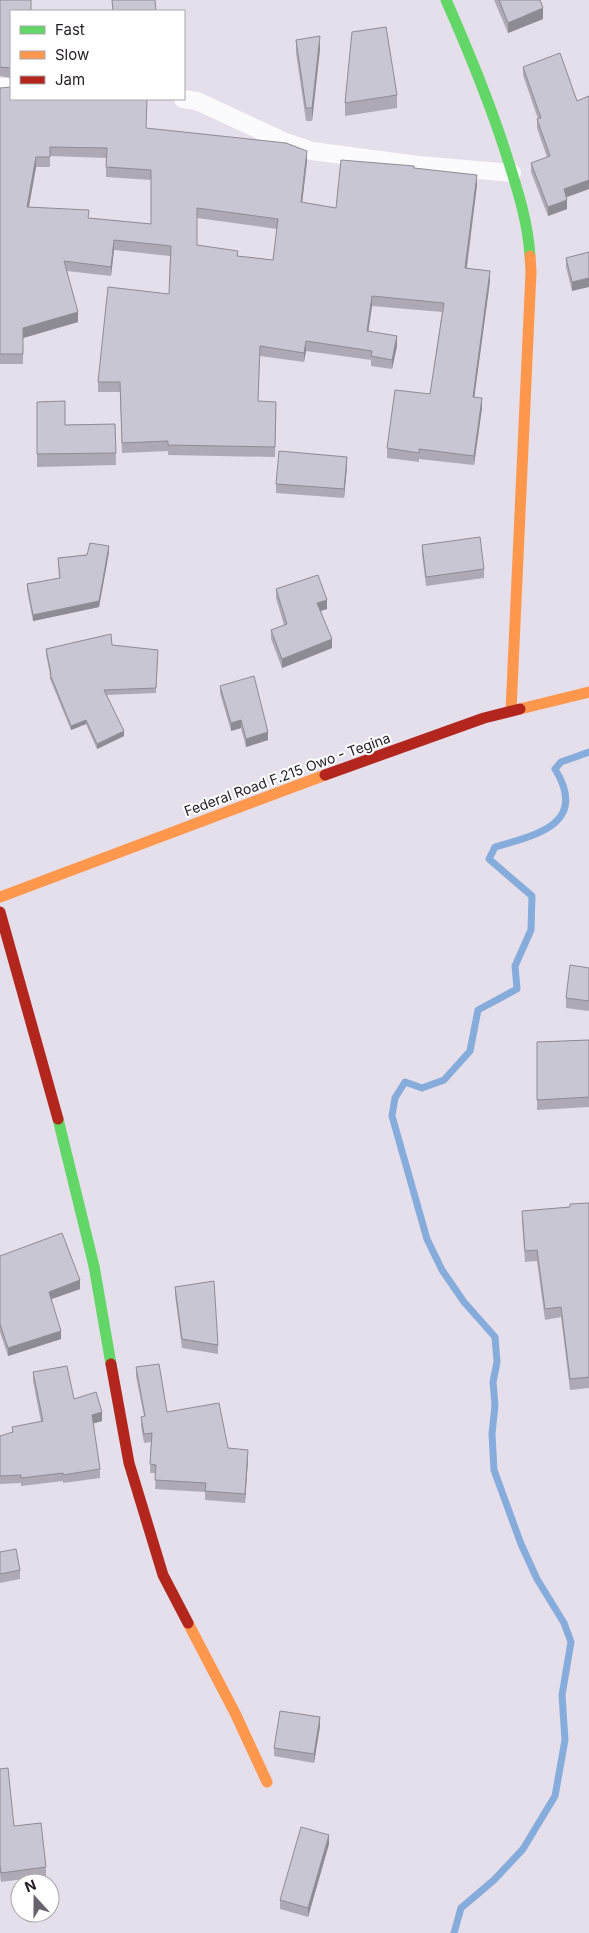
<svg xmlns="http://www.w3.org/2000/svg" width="589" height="1933" font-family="Inter,sans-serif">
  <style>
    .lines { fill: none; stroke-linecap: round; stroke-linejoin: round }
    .stream { stroke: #86acdb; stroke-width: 7 }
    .street { stroke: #fbfafc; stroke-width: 18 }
    .fast { stroke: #63d668; stroke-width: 11 }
    .slow { stroke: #ff974d; stroke-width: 11 }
    .jam { stroke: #b3261e; stroke-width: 11 }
    .wall { fill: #adaab6; fill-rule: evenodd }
    .shaded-wall { fill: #8d8b94 }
    .building { fill: #c9c6d4; stroke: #8d8b94; fill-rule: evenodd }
    .labels { text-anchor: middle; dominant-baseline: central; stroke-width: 4; stroke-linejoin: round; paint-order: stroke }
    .street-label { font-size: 14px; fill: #252028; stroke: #fff }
  </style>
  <rect width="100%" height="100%" fill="#e5deeb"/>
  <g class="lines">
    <!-- stream -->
    <path class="stream" d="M454 1933 461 1908 494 1880 523 1849 555 1796 565 1740 562 1695 571 1642 564 1623 537 1579 521 1544 494 1470 492 1434 495 1405 493 1382 497 1362 495 1337 464 1302 442 1270 427 1239 392 1116 395 1098 405 1082 422 1088 444 1080 470 1051 478 1010 517 989 515 966 531 930 532 896 489 859 495 847C536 835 589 824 555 769L561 762 589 752"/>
    <!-- street -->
    <path class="street" d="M0 87H11
      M183 99 197 101 283 141 312 151 418 165 512 173"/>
    <!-- fast -->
    <path class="fast" d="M446 0C469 52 491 105 508 160 518 191 528 223 530 256
      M58 1119 94 1266 111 1364"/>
    <!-- slow -->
    <path class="slow" d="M520 709 589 692
      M511 711 531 272 530 256
      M0 897 325 775
      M188 1623 235 1713 267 1782"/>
    <!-- jam -->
    <path class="jam" d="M325 775 484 718 520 709
      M0 912 58 1119
      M111 1364 129 1463 163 1575 188 1623"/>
  </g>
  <!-- wall -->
  <path class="wall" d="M0 0 11 11V78L0 76Z
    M494 0H540L543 19 508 33Z
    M296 40 320 49 312 121H306L296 53Z
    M523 67 577 101 589 96V189L567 197V209L548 216 531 172V163L547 157 537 128V119H538L523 75Z
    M0 88 146 128 307 161 302 203 336 208 414 168 477 185 467 268 490 281 474 397 482 408 474 465 419 459V462L387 458V448L430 394 442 312 372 306 368 331 397 346 392 369 371 366V360L306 351 304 362 260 356 258 401 276 402 275 457 168 455V451L122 453 120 392H98V382L169 294 170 256 114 250 111 276 67 271 78 322 23 338V364H0ZM50 156 106 158V177L151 180V224L89 218 29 207 36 167H50ZM197 218 277 229 273 260 238 256 197 245Z
    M397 95V108L345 116V103Z
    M589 252 572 291 566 267V258Z
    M37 402 65 425 115 424 116 465 37 467Z
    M347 466 344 498 276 493V484Z
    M422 545 484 569V578L426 586 422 554Z
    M109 552 99 607 33 621 27 590V584L59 578 58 558Z
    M276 589 327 609 321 611 332 648 282 668 271 639V630L284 625 276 598Z
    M112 645 158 650 156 693 107 695 124 736 97 749 86 724 71 730 50 679V674L46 654V649Z
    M220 686 268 740 246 747 241 728 231 731 220 693Z
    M589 968V1011L566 1008V998Z
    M589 1040V1107L537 1110V1042Z
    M589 1203V1388L570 1390 561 1317 545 1320 537 1261 525 1262 522 1221V1211L570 1207Z
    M0 1256 80 1289 51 1299 61 1339 8 1356 0 1332Z
    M175 1287 218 1345V1354L182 1348 175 1295Z
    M136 1367 167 1412 228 1448 248 1459 245 1503 205 1500V1492L155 1489 156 1473H150L151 1442 144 1443 141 1426V1417L144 1416 136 1376Z
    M33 1372 74 1399 102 1421 93 1423 100 1469V1478L63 1483V1481L21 1486V1483L0 1484V1436L12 1433V1427L41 1422 33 1381Z
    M0 1552 20 1570V1579L0 1583Z
    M320 1726 314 1763 274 1756V1748Z
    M0 1769 14 1826 46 1867V1876L1 1882 0 1874Z
    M329 1844 308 1917 280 1909V1900Z"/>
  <!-- shaded-wall -->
  <path class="shaded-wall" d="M543 8V19L508 33V23Z
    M320 36V49L312 121V108Z
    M307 151V161L301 212V202Z
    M36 157V167L27 217V207Z
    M477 175V185L465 278V268Z
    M589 180V189L564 198V189Z
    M567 200V209L548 216V207Z
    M114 240V250L111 276V267Z
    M490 271V281L473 407V397Z
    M589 278V287L572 291V282Z
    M372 296V306L367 341V331Z
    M78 312V322L23 338V328Z
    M397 336V346L392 369V360Z
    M306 341V351L304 362V353Z
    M482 398V408L474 465V456Z
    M347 457V466L344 498V489Z
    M109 546V552L99 607 33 621V615Z
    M327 600V609L317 612V603Z
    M332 639V648L282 668V659Z
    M86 720V724L71 730V726Z
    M241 720V728L231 731V723Z
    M124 731V736L97 749V744Z
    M268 732V740L246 747V739Z
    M80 1280V1289L49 1300V1292Z
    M61 1331V1339L8 1356V1348Z
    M102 1412V1421L92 1424V1415Z
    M248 1450V1459L245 1503V1494Z
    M320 1717V1726L314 1763V1754Z
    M329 1835V1844L308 1917V1908Z"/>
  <!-- building -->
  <path class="building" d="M0 0H31V11H11V68L0 67Z
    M112 0H155L156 11H113Z
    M499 0H540L543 8 508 23Z
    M386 27 397 95 345 103 352 32Z
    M320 36 312 108H306L296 40Z
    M560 53 577 101 589 96V180L564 189 567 200 548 207 531 163 550 156 537 119 541 118 523 67Z
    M11 87V99H147L146 128 286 143 307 151 301 202 336 208 341 160 414 166V168L477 175 465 268 490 271 473 397 482 398 474 456 419 449V453L387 448 395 390 430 394 444 303 372 296 367 331 397 336 392 360 371 356 372 351 306 341 304 353 260 346 258 401 276 402 275 447 168 445V441L122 443 120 382H98L108 287 169 294 171 246 114 240 111 267 64 261 78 312 23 328V354H0V88ZM50 147 107 148 106 167 151 170V224L88 218 89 210 27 207 36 157H50ZM197 208 278 219 273 260 237 256 238 251 197 245Z
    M589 252V278L572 282 566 258Z
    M65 401V425L115 424 116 453 37 454V402Z
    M279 451 347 457 344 489 276 484Z
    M480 537 484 569 426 577 422 545Z
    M90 543 109 546 99 601 33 615 27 584 60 578 58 558 87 555Z
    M318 575 327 600 317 603 332 639 282 659 271 630 287 624 276 589Z
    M111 634 112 645 158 650 156 688 104 690 124 731 97 744 86 720 71 726 50 674H51L46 649Z
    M254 676 268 732 246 739 241 720 231 723 220 686Z
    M570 965 589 968V1001L566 998Z
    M589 1040V1097L537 1100V1042Z
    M589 1203V1377L570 1379 561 1307 545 1309 537 1250 525 1251 522 1211 570 1207V1204Z
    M62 1233 80 1280 49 1292 61 1331 8 1348 0 1324V1256Z
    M214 1281 218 1345 182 1339 175 1287Z
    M159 1364 167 1412 219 1403 228 1448 248 1450 245 1494 205 1491 206 1483 155 1480 156 1465 150 1464 152 1433 144 1434 141 1417 145 1416 136 1367Z
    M67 1366 74 1399 96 1392 102 1412 92 1415 100 1469 63 1475V1473L21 1478V1475L0 1476V1436L13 1432 12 1427 43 1421 33 1372Z
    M16 1549 20 1570 0 1574V1552Z
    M280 1711 320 1717 314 1754 274 1748Z
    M8 1768 14 1826 41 1823 46 1867 1 1873 0 1865V1769Z
    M301 1827 329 1835 308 1908 280 1900Z"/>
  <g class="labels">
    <!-- street labels -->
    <g class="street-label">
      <text transform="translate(287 774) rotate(-20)">Federal Road F.215 Owo - Tegina</text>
    </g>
  </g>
  <!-- legend -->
  <rect x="10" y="10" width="175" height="90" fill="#ffffff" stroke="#a8a6a9"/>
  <rect x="20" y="26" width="25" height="8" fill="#63d668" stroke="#a8a6a9"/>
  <text x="55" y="35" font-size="15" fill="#252028">Fast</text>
  <rect x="20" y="51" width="25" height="8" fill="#ff974d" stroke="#a8a6a9"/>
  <text x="55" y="60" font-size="15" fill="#252028">Slow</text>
  <rect x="20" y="76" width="25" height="8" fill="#b3261e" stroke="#a8a6a9"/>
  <text x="55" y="85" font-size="15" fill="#252028">Jam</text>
  <!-- north arrow -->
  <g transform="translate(35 1898) rotate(339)"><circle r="24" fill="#ffffff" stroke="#a8a6a9"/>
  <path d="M0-4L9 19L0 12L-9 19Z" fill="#68626c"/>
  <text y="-8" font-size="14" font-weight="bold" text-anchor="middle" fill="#252028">N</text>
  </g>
</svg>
